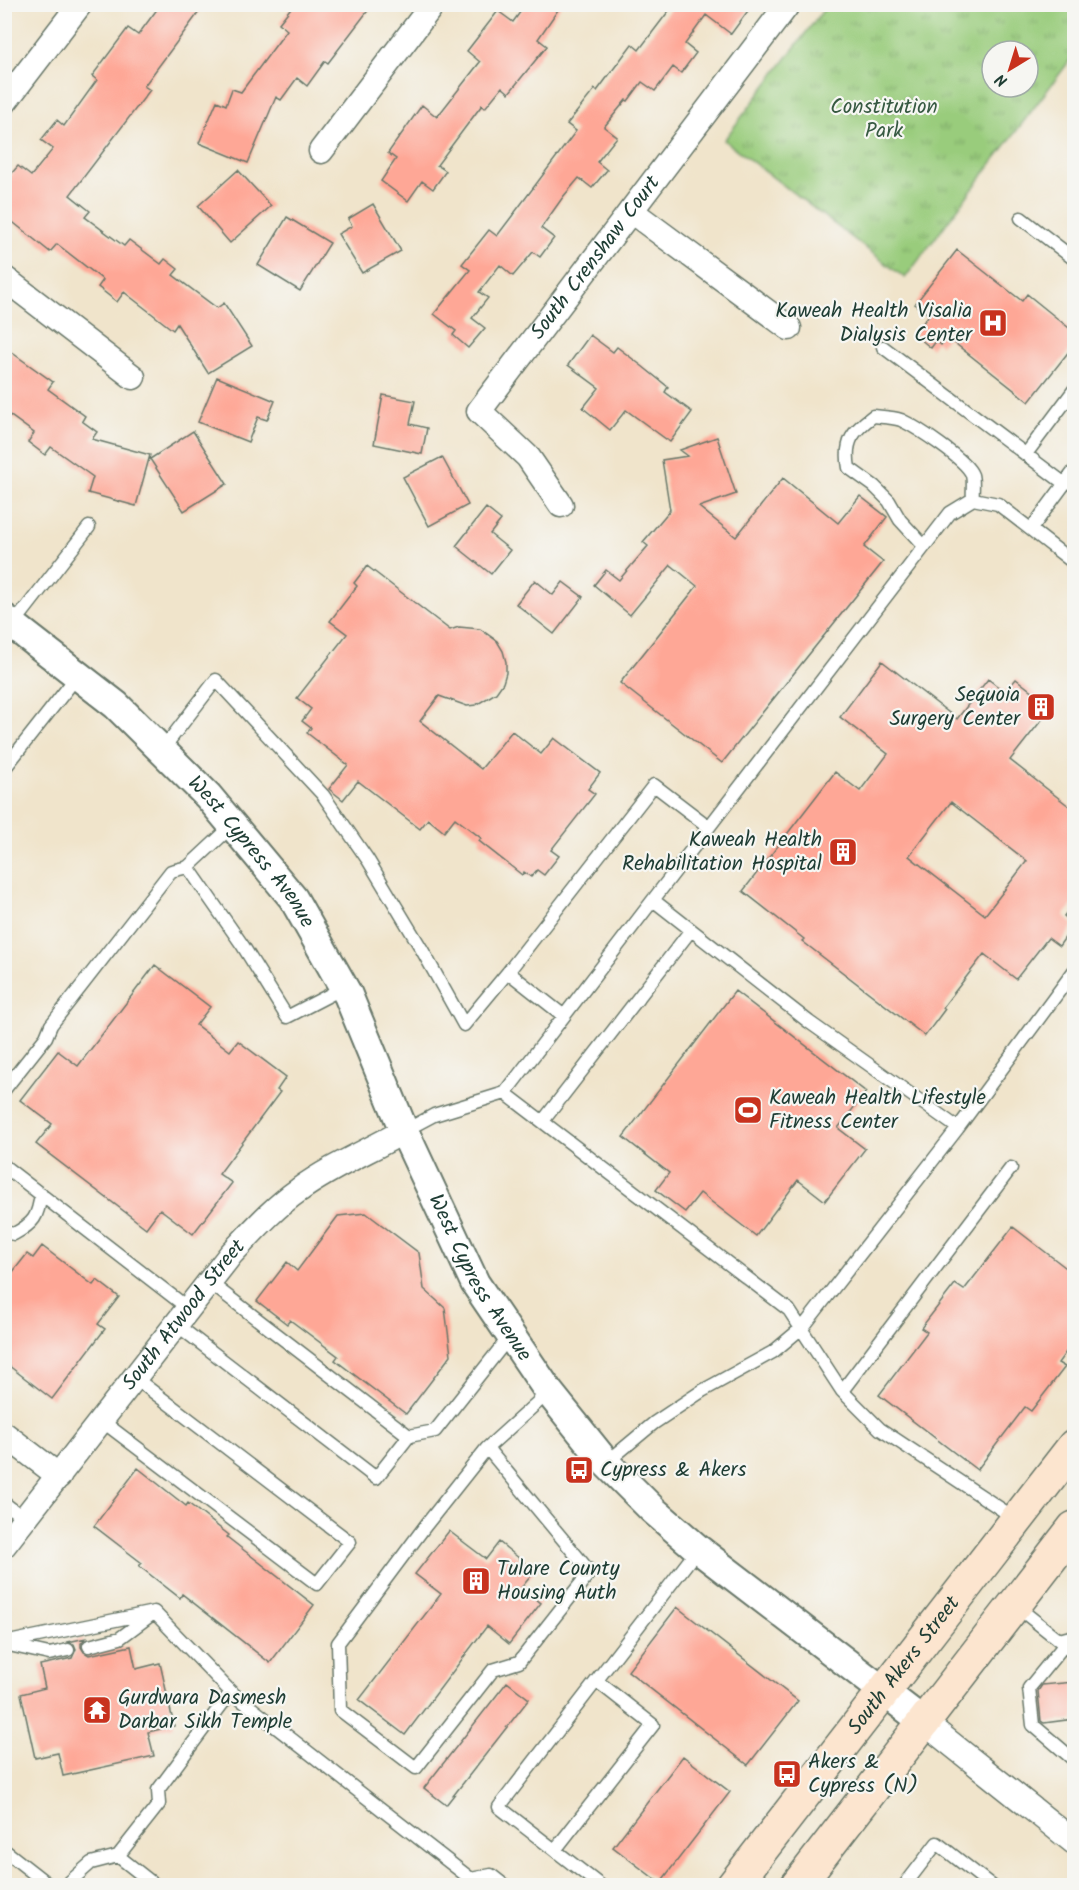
<svg xmlns="http://www.w3.org/2000/svg" width="1079" height="1890" font-family="Kalam,sans-serif">
  <style>
    .park { fill: url(#park-tufts); stroke: #5c8458; stroke-width: 1.5; fill-rule: evenodd }
    .building { fill: #fea796; fill-rule: evenodd }
    .lines { fill: none; stroke-linecap: round; stroke-linejoin: round }
    .service-casing { stroke: #687769; stroke-width: 15 }
    .minor-casing { stroke: #687769; stroke-width: 27 }
    .tertiary-casing { stroke: #687769; stroke-width: 32 }
    .secondary-casing { stroke: #687769; stroke-width: 36 }
    .service { stroke: #fff; stroke-width: 12 }
    .minor { stroke: #fff; stroke-width: 24 }
    .tertiary { stroke: #fff; stroke-width: 28 }
    .secondary { stroke: #fce5cf; stroke-width: 33 }
    .labels { text-anchor: middle; dominant-baseline: central; stroke-width: 4.5; stroke-linejoin: round; paint-order: stroke }
    .park-label { font-size: 21px; fill: #375a42; stroke: #f6f6f2 }
    .street-label { font-size: 21px; fill: #1f3d34; stroke: #f6f6f2 }
    .poi-label { font-size: 21px; fill: #1f3d34; stroke: #f6f6f2; text-anchor: start }
  </style>
  <defs>
    <pattern id="park-tufts" width="24" height="20" patternUnits="userSpaceOnUse" patternTransform="scale(1.5)"><rect width="24" height="20" fill="#99cc7c"/><path d="M3 7l-1-3M5 7V3M7 7l1-3M15 17l-1-3M17 17v-4M19 17l1-3" fill="none" stroke="#7ca766"/></pattern>
  </defs>
  <rect width="100%" height="100%" fill="#f6f6f2"/>
  <filter id="ink" filterUnits="userSpaceOnUse"><feTurbulence type="fractalNoise" baseFrequency=".0167" numOctaves="2"/><feDisplacementMap in="SourceGraphic" scale="12" xChannelSelector="R" yChannelSelector="G"/><feConvolveMatrix kernelMatrix="1 2 1 2 8 2 1 2 1" color-interpolation-filters="sRGB"/></filter>
  <filter id="wash" filterUnits="userSpaceOnUse"><feTurbulence type="fractalNoise" baseFrequency=".008" numOctaves="4" result="noise"/><feDisplacementMap in="SourceGraphic" scale="24" xChannelSelector="R" yChannelSelector="G"/><feGaussianBlur stdDeviation="1.35" result="paint"/><feColorMatrix in="noise" values="0 0 0 0 0 0 0 0 0 0 0 0 0 0 0 0 0 1.4 0 .05"/><feComposite in="paint" operator="in"/></filter>
  <g filter="url(#wash)">
    <rect width="100%" height="100%" fill="#f0e4cb"/>
    <!-- park -->
    <path class="park" d="M827 5H1074V55L905 278 724 140ZM992 51H1028V87H992Z"/>
    <g id="blocks">
      <!-- building -->
      <path class="building" d="M161 4H205L144 86 150 90 70 195 90 211 85 217 124 246 129 240 161 264 165 259 178 269 173 275 217 308 224 303 252 346 208 373 177 324 173 330 124 292 117 302 98 287 103 280 57 244 50 252 4 215V182L18 166 31 176 53 149 41 140 57 120 64 126 97 80 92 76 128 28 138 35Z
        M294 4H373L328 63 325 61 307 86 297 78 281 100 276 97 248 163 199 143 217 101 226 105 232 89 241 92 287 30 279 23Z
        M526 4H562L538 39 547 46 509 93 502 87 485 108 482 105 437 165 446 171 433 189 422 181 408 201 381 181 396 159 388 153 422 105 437 117 480 62 467 51 498 11 513 22Z
        M674 4H753L731 34 706 15 685 44 696 53 681 73 673 67 655 91 642 82 628 101 626 100 604 127 617 137 597 162 607 170 592 188 579 178 563 197 541 228 554 238 540 257 533 252 513 276 500 265 479 292 488 298 472 318 485 328 468 348 453 335 456 331 434 314 470 270 462 264 489 230 497 236 576 131 567 124 595 89 597 91 632 44 639 50Z
        M238 170 271 206 230 243 198 206Z
        M373 204 401 251 362 273 338 234 352 226 348 219Z
        M287 217 330 243 300 291 258 265Z
        M957 250 1022 301 1027 294 1074 332V345L1029 402 947 337 941 345 936 341 931 348 914 334 929 315 915 304Z
        M590 335 613 352 617 347 642 366 668 387 665 392 692 412 670 442 626 410 610 430 583 408 599 388 568 365Z
        M4 347 53 382 48 389 85 416 82 421 97 432 92 439 150 455 136 506 88 493 93 477 51 447 45 455 28 442 34 433 4 411Z
        M217 377 275 401 267 420 258 417 248 442 198 422Z
        M383 395 415 401 410 424 427 428 422 454 374 444Z
        M193 431 227 484 184 511 150 459Z
        M717 437 736 494 699 507 736 537 783 478 838 523 860 496 887 517 864 547 883 562 722 763 620 683 697 586 671 565 630 615 594 585 606 570 619 580 648 546 643 542 670 510 662 460 688 456 680 450Z
        M442 457 468 505 429 526 403 477Z
        M486 508 501 520 490 534 510 550 491 574 456 546Z
        M367 566 450 630 459 627 480 629 497 641 503 651 506 662V673L503 683 496 693 476 705 467 706 439 696 420 721 481 769 512 731 541 754 554 738 600 773 588 789 595 794 551 850 559 856 544 875 537 870 531 877 524 872 522 875 479 841 481 838 455 818 444 832 428 819 420 829 358 781 343 800 329 789 348 765 307 733 311 728 302 721 311 709 297 698 347 634 330 621 357 586 354 583Z
        M535 580 553 595 563 582 583 597 554 634 516 604Z
        M882 661 957 719 988 679 1005 692 1016 679 1052 707 1010 760 1074 810V903L1064 916 1074 925 1059 946 1048 938 1016 979 984 954 943 1007 945 1009 925 1036 802 941 804 939 743 891 835 772 860 791 888 754 840 717ZM951 802 1027 861 985 915 909 856Z
        M155 965 210 1007 196 1025 230 1051 238 1041 286 1077 277 1090 280 1092 219 1174 232 1183 193 1234 160 1209 146 1228 36 1144 52 1124 20 1100 58 1051 78 1066Z
        M735 991 866 1092 838 1128 865 1149 825 1201 798 1180 756 1236 700 1193 685 1212 656 1190 669 1173 623 1137Z
        M366 1213 419 1253 424 1289 445 1308 451 1355 406 1414 335 1360 338 1356 290 1320 287 1324 257 1301 287 1262 297 1271 338 1216Z
        M1013 1227 1074 1274V1341L1058 1363 1065 1367 1031 1411 1025 1407 977 1470 879 1395 927 1332 921 1328 955 1284 964 1290Z
        M42 1246 93 1285 97 1280 119 1297 98 1324 105 1329 52 1399 4 1362V1283L27 1254 33 1258Z
        M138 1468 186 1506 188 1503 229 1535 227 1537 314 1605 270 1663 182 1594 180 1598 139 1566 142 1563 94 1526Z
        M449 1531 486 1559 499 1542 535 1571 521 1588 541 1603 509 1644 487 1626 405 1735 359 1700 441 1594 415 1574Z
        M677 1607 798 1701 748 1765 628 1671Z
        M86 1638 81 1643V1647L84 1652 89 1655 131 1646 136 1669 160 1663 174 1726 148 1732 154 1756 63 1776 58 1753 35 1758 21 1694 45 1688 40 1665 72 1658 76 1649 74 1644 68 1642Z
        M507 1682 529 1699 446 1805 424 1788Z
        M1074 1682V1719L1044 1723 1041 1721 1038 1691 1042 1685Z
        M683 1756 730 1792 660 1883 613 1847Z"/>
    </g>
  </g>
  <g filter="url(#ink)">
    <use href="#blocks" fill-opacity="0" stroke="#687769" stroke-width="1.5"/>
    <g class="lines">
      <!-- service casing -->
      <g class="service-casing">
        <path id="service" d="M1021 218 1074 259
          M883 347 1065 484
          M1026 454 1074 390
          M1031 529 1074 471
          M924 546 900 520 889 501 874 486 849 468C844 441 853 431 873 416 882 417 893 417 901 420 916 427 967 460 972 475 974 482 972 492 973 499
          M13 625 89 527
          M162 750 216 680 323 795 368 860 421 948 464 1025 508 972 564 1016
          M4 769 78 675
          M188 867 243 946 287 1017 343 988
          M653 900 950 513 973 499 998 504 1074 563
          M508 972 654 785 709 827
          M4 1090 46 1037 51 1025 171 871 188 867 232 826
          M505 1093 789 1310 842 1391 880 1429 1016 1519
          M543 1121 691 930
          M404 1131 434 1115 505 1093 653 900 809 1022 958 1128
          M4 1166 189 1309
          M4 1232 14 1234C34 1223 38 1217 41 1194
          M209 1282 409 1436 435 1431 510 1336
          M177 1325 376 1478 409 1436
          M842 1391 1011 1168
          M102 1421 317 1584 350 1542 135 1378
          M487 1448 426 1525 338 1643 340 1710 416 1768 493 1670 519 1662 590 1572 487 1448 549 1392
          M606 1463 654 1423 702 1391 773 1352 804 1326 958 1128 1074 971
          M4 1503 25 1519
          M1016 1606 1074 1652
          M1059 1640 1074 1636
          M4 1643 154 1612 231 1692 471 1879 491 1875 505 1886
          M1065 1644 1029 1688 1033 1725 1074 1760
          M9 1645 49 1654 68 1650
          M89 1646 120 1638 151 1615
          M4 1850 50 1886
          M555 1850 653 1725 597 1681
          M118 1856 156 1886
          M65 1886 91 1863 118 1856 159 1804 158 1790 231 1692
          M601 1886 499 1807 698 1549
          M904 1886 937 1843 992 1886"/>
      </g>
      <!-- minor casing -->
      <g class="minor-casing">
        <g id="minor">
          <path d="M4 103 80 4"/>
          <path d="M321 151 433 4"/>
          <path d="M631 211 789 328"/>
          <path d="M4 278 133 377"/>
          <path id="s1" d="M561 505 528 457 479 411 788 4"/>
          <path d="M4 1434 59 1476"/>
          <path id="s2" d="M4 1545 231 1254C252 1232 273 1208 299 1190 332 1166 369 1151 404 1131"/>
          <path d="M925 1723 1074 1842"/>
        </g>
      </g>
      <!-- tertiary casing -->
      <g class="tertiary-casing">
        <g id="tertiary">
          <path id="s3" d="M4 618 116 705 208 796 293 898 348 995 404 1131 475 1283 549 1392 606 1463 653 1510 698 1549 925 1723"/>
        </g>
      </g>
      <!-- secondary casing -->
      <g class="secondary-casing">
        <g id="secondary">
          <path id="s4" d="M733 1886 1074 1446"/>
          <path d="M797 1886 1074 1528"/>
        </g>
      </g>
      <!-- service -->
      <use href="#service" class="service"/>
      <!-- minor -->
      <use href="#minor" class="minor"/>
      <!-- tertiary -->
      <use href="#tertiary" class="tertiary"/>
      <!-- secondary -->
      <use href="#secondary" class="secondary"/>
    </g>
  </g>
  <!-- icons -->
  <defs>
    <g id="hospital-square" transform="scale(1.5)"><rect x="-9" y="-9" width="18" height="18" rx="4" fill="#c8321e" stroke="#f6f6f2"/><path d="M-5-5h3v3.5h4V-5h3V5h-3V1.5h-4V5h-3Z" fill="#fff"/></g>
    <g id="building-square" transform="scale(1.5)"><rect x="-9" y="-9" width="18" height="18" rx="4" fill="#c8321e" stroke="#f6f6f2"/><path d="M-4-6H4V6H1V3H-1V6H-4ZM-2.5-4.3h1.7v1.8h-1.7ZM.8-4.3h1.7v1.8H.8ZM-2.5-1h1.7V.8h-1.7ZM.8-1h1.7V.8H.8Z" fill="#fff"/></g>
    <g id="stadium-square" transform="scale(1.5)"><rect x="-9" y="-9" width="18" height="18" rx="4" fill="#c8321e" stroke="#f6f6f2"/><path d="M0-5a6.5 5 0 1 0 0 10a6.5 5 0 1 0 0-10ZM-3.5-1.8h7v3.6h-7Z" fill="#fff"/></g>
    <g id="bus-square" transform="scale(1.5)"><rect x="-9" y="-9" width="18" height="18" rx="4" fill="#c8321e" stroke="#f6f6f2"/><path d="M-5-6H5V4H4V6H2V4H-2V6H-4V4H-5ZM-3.5-4V0h7V-4ZM-3.5 1.2v1.5H-2V1.2ZM2 1.2v1.5H3.5V1.2Z" fill="#fff"/></g>
    <g id="temple-square" transform="scale(1.5)"><rect x="-9" y="-9" width="18" height="18" rx="4" fill="#c8321e" stroke="#f6f6f2"/><path d="M0-6L5-2H3V0L6.5 2.5H4V6H1.5V3h-3V6H-4V2.5H-6.5L-3 0V-2H-5Z" fill="#fff"/></g>
  </defs>
  <g fill-rule="evenodd">
    <use href="#hospital-square" x="993" y="323"/>
    <use href="#building-square" x="1041" y="707"/>
    <use href="#building-square" x="843" y="852"/>
    <use href="#stadium-square" x="748" y="1110"/>
    <use href="#bus-square" x="579" y="1470"/>
    <use href="#building-square" x="476" y="1581"/>
    <use href="#temple-square" x="97" y="1710"/>
    <use href="#bus-square" x="787" y="1774"/>
  </g>
  <g class="labels">
    <!-- park labels -->
    <g class="park-label">
      <text x="884" y="107">Constitution<tspan x="884" dy="24">Park</tspan></text>
    </g>
    <!-- street labels -->
    <g class="street-label">
      <text stroke="none"><textPath href="#s1" startOffset="318">South Crenshaw Court</textPath></text>
      <text stroke="none"><textPath href="#s3" startOffset="342">West Cypress Avenue</textPath></text>
      <text stroke="none"><textPath href="#s3" startOffset="828">West Cypress Avenue</textPath></text>
      <text stroke="none"><textPath href="#s2" startOffset="292">South Atwood Street</textPath></text>
      <text stroke="none"><textPath href="#s4" startOffset="279">South Akers Street</textPath></text>
    </g>
    <!-- poi labels -->
    <g class="poi-label">
      <text x="972" y="311" text-anchor="end">Kaweah Health Visalia<tspan x="972" dy="24">Dialysis Center</tspan></text>
      <text x="1020" y="695" text-anchor="end">Sequoia<tspan x="1020" dy="24">Surgery Center</tspan></text>
      <text x="822" y="840" text-anchor="end">Kaweah Health<tspan x="822" dy="24">Rehabilitation Hospital</tspan></text>
      <text x="769" y="1098">Kaweah Health Lifestyle<tspan x="769" dy="24">Fitness Center</tspan></text>
      <text x="600" y="1470">Cypress &amp; Akers</text>
      <text x="497" y="1569">Tulare County<tspan x="497" dy="24">Housing Auth</tspan></text>
      <text x="118" y="1698">Gurdwara Dasmesh<tspan x="118" dy="24">Darbar Sikh Temple</tspan></text>
      <text x="808" y="1762">Akers &amp;<tspan x="808" dy="24">Cypress (N)</tspan></text>
    </g>
  </g>
  <!-- margin -->
  <rect width="1079" height="1890" fill="none" stroke="#f6f6f2" stroke-width="24"/>
  <!-- north arrow -->
  <g transform="translate(1010 69) rotate(218)"><circle r="28" fill="#f6f6f2" stroke="#a0aca6" stroke-width="1.5"/>
  <path d="M0-4.5L10 22L0 15L-10 22Z" fill="#c8321e"/>
  <text y="-9" font-size="16" font-weight="bold" text-anchor="middle" fill="#1f3d34">N</text>
  </g>
</svg>
